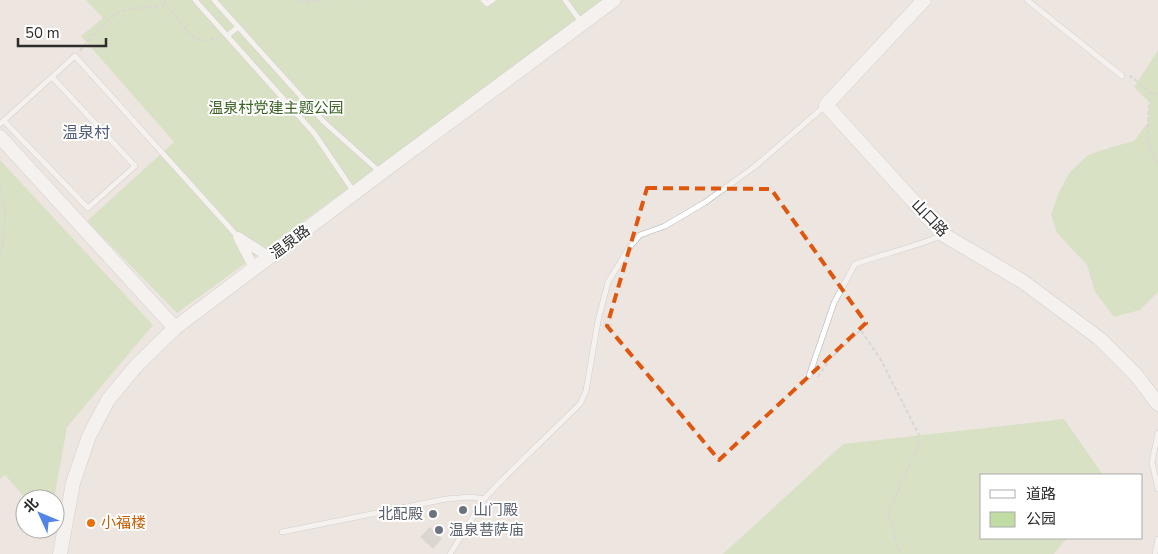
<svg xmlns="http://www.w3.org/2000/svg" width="1158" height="554" font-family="'Nunito Sans','Noto Sans SC',sans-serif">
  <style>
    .green { fill: #c0dca3 }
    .building { fill: #c8c3be }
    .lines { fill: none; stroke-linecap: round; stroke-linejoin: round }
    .lane-casing { stroke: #b0b4ba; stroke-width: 6 }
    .street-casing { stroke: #b0b4ba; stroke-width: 11 }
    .secondary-casing { stroke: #b0b4ba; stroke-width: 15 }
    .path { stroke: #c4c4c4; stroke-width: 2; stroke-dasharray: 4 2.5; stroke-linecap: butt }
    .lane { stroke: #fff; stroke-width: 5 }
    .street { stroke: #fff; stroke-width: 10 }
    .secondary { stroke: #fff; stroke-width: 14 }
    .marked { fill: none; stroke: #df570e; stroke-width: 4; stroke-dasharray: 10 6; stroke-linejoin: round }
    .worship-dot { fill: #6b7280; stroke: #fff; stroke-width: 2 }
    .food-dot { fill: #e8710a; stroke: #fff; stroke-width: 2 }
    .labels { text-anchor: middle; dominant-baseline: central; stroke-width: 4; stroke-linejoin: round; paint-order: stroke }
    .park-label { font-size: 15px; fill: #3a6223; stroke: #fff }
    .street-label { font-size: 15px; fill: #2c2c2c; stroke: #fff }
    .worship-label { font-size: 15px; fill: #5b616d; stroke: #fff; text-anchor: start }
    .food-label { font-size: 15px; fill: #c56008; stroke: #fff; text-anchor: start }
    .neighbourhood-label { font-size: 16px; fill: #515e78; stroke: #fff }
  </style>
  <rect width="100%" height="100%" fill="#ece5e0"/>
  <!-- green -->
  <path class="green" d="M86 0H607L177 313 87 221 174 142 81 36 103 18Z
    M1158 50V292L1140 310 1114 317 1095 292 1087 265 1057 233 1051 215 1059 192 1070 172 1088 155 1112 147 1134 141 1148 122 1150 103 1134 87Z
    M0 160 153 325 67 427 54 499H26L5 475 0 479Z
    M1064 419 1103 475H982V538H1067L1054 554H723L843 444Z"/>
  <!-- building -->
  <path class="building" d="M430 527 442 539 433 549 420 537Z"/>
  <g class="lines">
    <!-- lane casing -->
    <g class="lane-casing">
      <path id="lane" d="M195 0 314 133 354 192
        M214 0 324 122 380 172
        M483 0 487 4 493 0
        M565 0 582 23
        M1027 0 1122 76
        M227 36 238 27
        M4 121 88 208 135 166 52 77
        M0 124 75 56 238 237
        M809 376 834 303 855 264C884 254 915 247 943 235
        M1158 433 1152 462 1158 489
        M282 532 446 499 471 497 484 499
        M450 554 484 499 505 477 580 404 586 391 598 321 608 282 629 248 640 235 665 226 704 203 753 168 825 106
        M1155 554 1158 539"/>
    </g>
    <!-- street casing -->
    <g class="street-casing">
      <path id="street" d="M254 268 238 237 269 257"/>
    </g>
    <!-- secondary casing -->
    <g class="secondary-casing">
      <path id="secondary" d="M924 0 826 105 944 235 1022 281 1100 339 1136 375 1158 404
        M0 137 175 328
        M60 554 73 483 89 436 108 400 136 366 175 328 381 173 614 0"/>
    </g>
    <!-- path -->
    <path class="path" d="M165 0 166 6 195 39 202 41 219 38
      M299 0 305 2 324 0
      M364 0H369
      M80 51C93 36 110 12 131 9 142 7 154 7 166 6
      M1130 78 1131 76 1150 93C1149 117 1143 142 1158 163
      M1151 93 1158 94
      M0 187C9 211 5 234 0 257
      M818 377 830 359 861 330 881 360 919 435 918 446 888 513 900 554"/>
    <!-- lane -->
    <use href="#lane" class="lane"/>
    <!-- street -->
    <use href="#street" class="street"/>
    <!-- secondary -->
    <use href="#secondary" class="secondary"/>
  </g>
  <!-- marked area -->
  <path d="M0 0H1158V554H0ZM647 188 771 189 866 323 719 460 607 326Z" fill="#ece5e0" fill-opacity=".55" fill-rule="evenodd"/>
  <path class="marked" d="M647 188 771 189 866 323 719 460 607 326Z"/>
  <!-- markers -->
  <g class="worship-dot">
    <circle cx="463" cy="510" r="5"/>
    <circle cx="433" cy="514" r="5"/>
    <circle cx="439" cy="530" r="5"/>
  </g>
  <circle class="food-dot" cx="91" cy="523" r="5"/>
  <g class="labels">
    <!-- park labels -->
    <g class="park-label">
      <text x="276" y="108">温泉村党建主题公园</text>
    </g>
    <!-- street labels -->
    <g class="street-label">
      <text transform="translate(930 218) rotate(46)">山口路</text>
      <text transform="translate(290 242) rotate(-37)">温泉路</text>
    </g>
    <!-- worship labels -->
    <g class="worship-label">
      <text x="473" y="510">山门殿</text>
      <text x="423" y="514" text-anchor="end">北配殿</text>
      <text x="449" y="530">温泉菩萨庙</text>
    </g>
    <!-- food labels -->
    <g class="food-label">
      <text x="101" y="523">小福楼</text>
    </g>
    <!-- neighbourhood labels -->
    <g class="neighbourhood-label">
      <text x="86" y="133">温泉村</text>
    </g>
  </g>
  <!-- legend -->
  <rect x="980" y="474" width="162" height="65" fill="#ffffff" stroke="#ababab"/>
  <rect x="990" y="490" width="25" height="8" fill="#ffffff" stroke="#ababab"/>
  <text x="1026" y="499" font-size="15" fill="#2c2c2c">道路</text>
  <rect x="990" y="512" width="25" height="15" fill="#c0dca3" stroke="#ababab"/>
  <text x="1026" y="524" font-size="15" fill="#2c2c2c">公园</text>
  <!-- north arrow -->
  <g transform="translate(40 514) rotate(314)"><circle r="24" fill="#ffffff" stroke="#ababab"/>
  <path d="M0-4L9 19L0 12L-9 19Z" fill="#5286e6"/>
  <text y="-8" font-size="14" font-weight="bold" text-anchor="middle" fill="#2c2c2c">北</text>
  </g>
  <!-- scale -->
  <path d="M18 38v8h88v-8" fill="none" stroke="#2c2c2c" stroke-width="2.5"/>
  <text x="25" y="38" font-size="15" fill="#2c2c2c" stroke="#ffffff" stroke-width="4" paint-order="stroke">50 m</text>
</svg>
